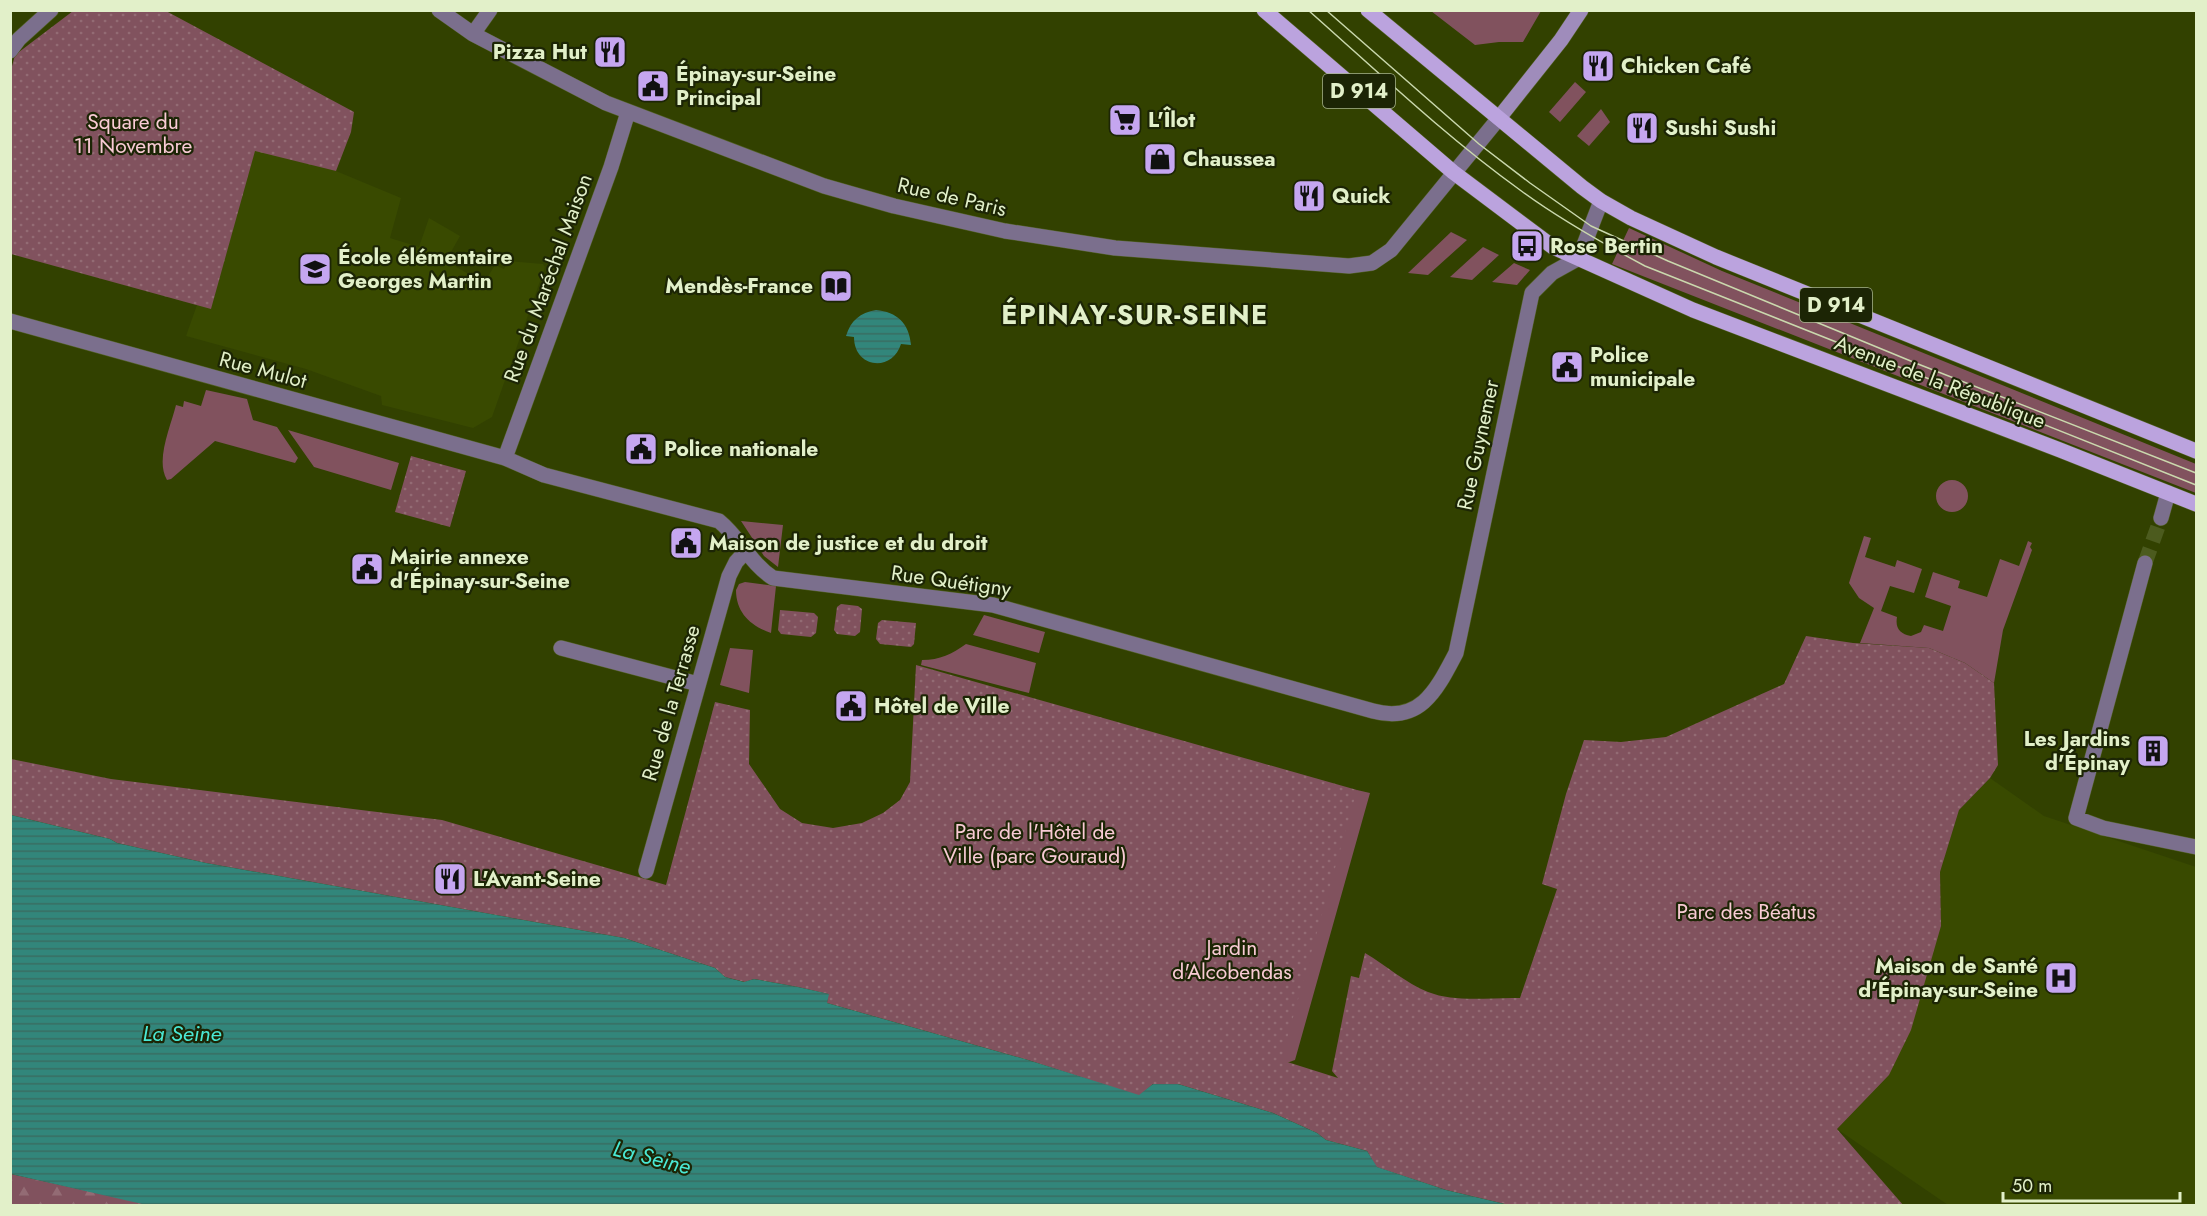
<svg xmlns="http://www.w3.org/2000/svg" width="2207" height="1216" font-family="Jost,sans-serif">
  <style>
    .built { fill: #394a00 }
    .grass { fill: #81525e }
    .forest { fill: url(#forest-firs) }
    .park { fill: url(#park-dots) }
    .water { fill: url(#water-rules) }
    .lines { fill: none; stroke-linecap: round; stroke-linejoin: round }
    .street-tunnel { stroke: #4c5b1e; stroke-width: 15; stroke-dasharray: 15 8; stroke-linecap: butt }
    .street-casing { stroke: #526024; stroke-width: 16 }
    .secondary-casing { stroke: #526024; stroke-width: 16 }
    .primary-casing { stroke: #526024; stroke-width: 16 }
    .street { stroke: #7b6f8d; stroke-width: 15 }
    .secondary { stroke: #9f8cbb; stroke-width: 15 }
    .primary { stroke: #bba3de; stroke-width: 15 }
    .tram { stroke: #cad8ad; stroke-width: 1.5 }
    .labels { text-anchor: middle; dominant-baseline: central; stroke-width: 4.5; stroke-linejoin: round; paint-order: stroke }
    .shield { fill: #1c2505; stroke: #a7b38e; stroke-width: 1.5 }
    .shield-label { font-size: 20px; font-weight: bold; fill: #e2f0c9 }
    .poi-label { font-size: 21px; font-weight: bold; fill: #e2f0c9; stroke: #1c2505; text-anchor: start }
    .park-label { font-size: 21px; fill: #f9cbd5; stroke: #1c2505 }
    .street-label { font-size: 21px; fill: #e2f0c9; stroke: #1c2505 }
    .water-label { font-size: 22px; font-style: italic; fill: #4ae9d5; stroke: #1c2505 }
    .district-label { font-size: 27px; font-weight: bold; letter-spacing: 1.5px; fill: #e2f0c9; stroke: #1c2505 }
  </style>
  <defs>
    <pattern id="forest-firs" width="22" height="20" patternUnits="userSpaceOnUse" patternTransform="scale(1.5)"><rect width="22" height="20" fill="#81525e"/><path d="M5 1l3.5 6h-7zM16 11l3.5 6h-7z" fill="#936b74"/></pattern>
    <pattern id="park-dots" width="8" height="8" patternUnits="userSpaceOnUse" patternTransform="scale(1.5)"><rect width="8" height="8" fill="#81525e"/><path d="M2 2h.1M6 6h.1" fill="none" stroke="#936b74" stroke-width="1.8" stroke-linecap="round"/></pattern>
    <pattern id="water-rules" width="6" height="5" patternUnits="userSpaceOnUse" patternTransform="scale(1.5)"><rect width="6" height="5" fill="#32867b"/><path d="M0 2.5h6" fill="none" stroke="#396d62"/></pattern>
  </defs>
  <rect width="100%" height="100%" fill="#324100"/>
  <!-- built -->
  <path class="built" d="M255 150 336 171 401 198 390 238 419 247 429 218 460 236 446 261 484 283 495 265 504 269 508 261 543 264 545 267 492 417 473 428 382 405 381 396 306 369 186 336 197 305 211 308Z
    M1990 778 2044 816 2196 867V1205H1948L1837 1129 1889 1075 1941 926 1940 872 1959 810Z"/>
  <!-- grass -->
  <path class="grass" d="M1431 11H1541L1523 42H1499L1475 45Z
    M1575 82 1586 92 1560 122 1549 112Z
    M1601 109 1610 122 1589 146 1577 136Z
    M1629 228 1722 271 2196 464V493L1612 264Z
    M1451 232 1467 240 1428 275 1408 273Z
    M1483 247 1499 255 1472 280 1450 277Z
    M1514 263 1530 270 1517 285 1492 282Z
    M206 390 247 399 253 420 277 427 298 458 295 463 215 441 171 479 167 480C155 460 171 426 176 405L183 407 184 401 201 406Z
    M288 430 399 463 391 490 314 467Z
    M1936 496a16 16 0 1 1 32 0a16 16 0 1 1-32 0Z
    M741 521 783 525 778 567 764 556Z
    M1864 536 1871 538 1865 557 1895 567 1897 560 1922 569 1914 593 1890 586 1881 611 1897 617C1895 628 1900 634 1911 636L1921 632 1924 625 1943 631 1951 606 1925 597 1933 572 1960 581 1958 588 1987 597 2000 559 2019 566 2028 541 2032 543 2030 547 2032 550 2003 630 1994 683 1965 663 1929 648 1860 643 1874 608 1859 598 1849 583Z
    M745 582 776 586 771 633C751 626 736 613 736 590L739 584Z
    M984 615 1045 632 1039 653 973 635Z
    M966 644 1036 663 1029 693 921 665 922 660C940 660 952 654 966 644Z
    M730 648 753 650 749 693 720 685Z
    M1357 790 1370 793 1295 1060 1273 1068 1139 1017Z"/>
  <!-- forest -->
  <path class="forest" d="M11 1174 151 1205H11Z"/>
  <!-- park -->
  <path class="park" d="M73 11H166L354 112 351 132 336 171 255 151 211 309 11 254V70L15 55Z
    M411 456 466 471 450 527 395 512Z
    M841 604 858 606 862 609 860 632 855 636 837 634 834 630 837 607Z
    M780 610 814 613 818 617 816 633 811 637 781 634 778 630Z
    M882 620 916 623 914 644 911 647 880 644 876 639 878 623Z
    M1806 636 1853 643 1929 648 1965 663 1994 683 1998 765 1990 778 1959 810 1940 872 1941 926 1911 1030 1889 1075 1837 1129 1904 1206 1509 1205 1446 1190 1376 1167 1367 1151 1326 1140 1317 1133 1273 1113 1178 1084H1153L1139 1096 1028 1060 827 1003 828 994 798 987 754 979 745 982 725 977 715 968 624 938 206 863 117 843 110 839 11 815V759L111 779 442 820 666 885 715 702 750 710 749 764 780 809 802 823 833 828 862 823 883 813 900 800 910 782 916 665 1357 790 1281 1060 1338 1078 1332 1071 1351 976 1359 978 1365 953C1386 965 1405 983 1428 992 1456 1003 1491 997 1520 998L1557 889 1542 884 1566 794 1584 740 1621 742 1666 737 1784 684Z"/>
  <!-- water -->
  <path class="water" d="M876 310C897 312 909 323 911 345L901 344C892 373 854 368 854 337L846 336C851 320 860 313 876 310Z
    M11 815 110 839 117 843 206 863 624 938 715 968 725 977 744 982 754 979 798 987 829 994 827 1003 1028 1060 1139 1095 1153 1084H1178L1273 1113 1317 1133 1326 1140 1367 1151 1377 1167 1446 1190 1509 1205 151 1206 11 1174Z"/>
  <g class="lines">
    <!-- street-tunnel -->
    <path class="street-tunnel" d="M2145 563 2161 518"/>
    <!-- street casing -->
    <g class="street-casing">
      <path id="street" d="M439 10 473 34 606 103 824 186 894 206 1005 231 1115 248 1349 266 1372 263 1391 250 1499 118
        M473 34 490 10
        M10 51 19 39 51 10
        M10 321 505 458 544 475 719 521C740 538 750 563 773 578L993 605 1373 711C1421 724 1437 689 1456 653L1532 293 1552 273 1579 258 1601 201
        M505 458 611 167 628 112
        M2161 518 2168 493
        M2145 563 2076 818 2103 828 2196 847
        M561 648 698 684
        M646 871 729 576 736 562 746 551"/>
    </g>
    <!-- secondary casing -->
    <g class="secondary-casing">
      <path id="secondary" d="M1499 118 1561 40 1581 10"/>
    </g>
    <!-- primary casing -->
    <g class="primary-casing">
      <path id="primary" d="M1264 10 1453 172 1553 247 1693 310 2060 450 2196 504
        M1368 10 1582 187 1601 201 1631 218 1716 257 2196 451"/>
    </g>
    <!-- street -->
    <use href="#street" class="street"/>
    <!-- secondary -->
    <use href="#secondary" class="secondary"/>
    <!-- primary -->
    <use href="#primary" class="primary"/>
    <!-- tram -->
    <path class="tram" d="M1308 10C1377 71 1445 136 1520 190 1559 219 1602 243 1645 266L2196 485
      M1326 10 1479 144 1530 183 1591 226 1668 261 1918 364 2196 473"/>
  </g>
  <!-- icons -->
  <defs>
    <g id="restaurant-square" transform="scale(1.725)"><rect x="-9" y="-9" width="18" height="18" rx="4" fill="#c5a6f0" stroke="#1c2505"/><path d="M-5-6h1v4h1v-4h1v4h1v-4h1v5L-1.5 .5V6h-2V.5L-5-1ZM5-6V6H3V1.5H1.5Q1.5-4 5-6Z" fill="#111"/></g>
    <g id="civic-square" transform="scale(1.725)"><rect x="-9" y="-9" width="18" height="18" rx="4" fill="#c5a6f0" stroke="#1c2505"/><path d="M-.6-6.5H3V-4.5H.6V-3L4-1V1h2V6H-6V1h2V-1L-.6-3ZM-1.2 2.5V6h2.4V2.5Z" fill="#111"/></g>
    <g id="supermarket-square" transform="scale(1.725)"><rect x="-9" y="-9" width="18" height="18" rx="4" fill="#c5a6f0" stroke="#1c2505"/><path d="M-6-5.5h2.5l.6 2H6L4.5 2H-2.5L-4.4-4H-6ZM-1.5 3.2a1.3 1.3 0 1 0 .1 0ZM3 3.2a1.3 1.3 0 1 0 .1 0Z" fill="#111"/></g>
    <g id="shop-square" transform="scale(1.725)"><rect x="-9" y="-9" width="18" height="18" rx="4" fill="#c5a6f0" stroke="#1c2505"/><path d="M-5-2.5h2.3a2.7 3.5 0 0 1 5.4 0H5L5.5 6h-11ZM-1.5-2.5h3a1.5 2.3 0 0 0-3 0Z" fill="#111"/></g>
    <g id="bus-square" transform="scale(1.725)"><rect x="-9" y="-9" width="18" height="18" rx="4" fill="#c5a6f0" stroke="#1c2505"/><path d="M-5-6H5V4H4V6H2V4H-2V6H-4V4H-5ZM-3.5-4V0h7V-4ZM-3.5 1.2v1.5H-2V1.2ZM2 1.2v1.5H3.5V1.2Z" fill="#111"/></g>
    <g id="school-square" transform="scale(1.725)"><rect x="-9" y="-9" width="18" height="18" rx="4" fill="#c5a6f0" stroke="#1c2505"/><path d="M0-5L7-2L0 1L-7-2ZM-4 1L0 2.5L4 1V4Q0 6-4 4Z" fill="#111"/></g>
    <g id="library-square" transform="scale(1.725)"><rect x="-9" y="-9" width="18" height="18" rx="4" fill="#c5a6f0" stroke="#1c2505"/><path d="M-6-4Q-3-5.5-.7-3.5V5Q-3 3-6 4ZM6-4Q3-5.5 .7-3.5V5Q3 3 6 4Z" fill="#111"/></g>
    <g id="building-square" transform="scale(1.725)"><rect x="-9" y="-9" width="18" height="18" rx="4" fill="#c5a6f0" stroke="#1c2505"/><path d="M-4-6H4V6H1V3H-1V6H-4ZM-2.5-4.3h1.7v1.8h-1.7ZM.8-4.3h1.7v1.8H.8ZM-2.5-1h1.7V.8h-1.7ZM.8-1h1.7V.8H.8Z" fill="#111"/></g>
    <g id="hospital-square" transform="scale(1.725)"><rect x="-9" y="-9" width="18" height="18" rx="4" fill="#c5a6f0" stroke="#1c2505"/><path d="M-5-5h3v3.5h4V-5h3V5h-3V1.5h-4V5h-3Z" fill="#111"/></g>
  </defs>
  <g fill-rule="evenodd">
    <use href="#restaurant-square" x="610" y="52"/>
    <use href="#restaurant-square" x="1598" y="66"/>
    <use href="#civic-square" x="653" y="86"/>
    <use href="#supermarket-square" x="1125" y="120"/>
    <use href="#restaurant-square" x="1642" y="128"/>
    <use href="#shop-square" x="1160" y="159"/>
    <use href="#restaurant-square" x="1309" y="196"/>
    <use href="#bus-square" x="1527" y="246"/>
    <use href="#school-square" x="315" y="269"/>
    <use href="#library-square" x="836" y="286"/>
    <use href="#civic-square" x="1567" y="367"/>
    <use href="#civic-square" x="641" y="449"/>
    <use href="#civic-square" x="686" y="543"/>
    <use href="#civic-square" x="367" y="569"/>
    <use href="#civic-square" x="851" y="706"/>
    <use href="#building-square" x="2153" y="751"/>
    <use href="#restaurant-square" x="450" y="879"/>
    <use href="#hospital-square" x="2061" y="978"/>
  </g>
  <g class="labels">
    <!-- shield labels -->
    <g class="shield">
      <rect x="1323" y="74" width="72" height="34" rx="4.5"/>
      <rect x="1800" y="288" width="72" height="34" rx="4.5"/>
    </g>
    <g class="shield-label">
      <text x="1359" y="91">D 914</text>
      <text x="1836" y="305">D 914</text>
    </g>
    <!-- poi labels -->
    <g class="poi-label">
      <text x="587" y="52" text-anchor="end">Pizza Hut</text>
      <text x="1621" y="66">Chicken Café</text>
      <text x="676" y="74">Épinay-sur-Seine<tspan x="676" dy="24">Principal</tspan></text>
      <text x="1148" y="120">L'Îlot</text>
      <text x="1665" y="128">Sushi Sushi</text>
      <text x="1183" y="159">Chaussea</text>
      <text x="1332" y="196">Quick</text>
      <text x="1550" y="246">Rose Bertin</text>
      <text x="338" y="257">École élémentaire<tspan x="338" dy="24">Georges Martin</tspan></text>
      <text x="813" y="286" text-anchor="end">Mendès-France</text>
      <text x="1590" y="355">Police<tspan x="1590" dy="24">municipale</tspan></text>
      <text x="664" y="449">Police nationale</text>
      <text x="709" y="543">Maison de justice et du droit</text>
      <text x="390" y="557">Mairie annexe<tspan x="390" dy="24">d'Épinay-sur-Seine</tspan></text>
      <text x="874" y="706">Hôtel de Ville</text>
      <text x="2130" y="739" text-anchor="end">Les Jardins<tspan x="2130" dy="24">d'Épinay</tspan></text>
      <text x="473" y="879">L'Avant-Seine</text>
      <text x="2038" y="966" text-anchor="end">Maison de Santé<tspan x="2038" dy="24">d'Épinay-sur-Seine</tspan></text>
    </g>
    <!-- park labels -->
    <g class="park-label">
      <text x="133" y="122">Square du<tspan x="133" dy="24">11 Novembre</tspan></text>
      <text x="1035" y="832">Parc de l'Hôtel de<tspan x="1035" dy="24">Ville (parc Gouraud)</tspan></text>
      <text x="1746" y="912">Parc des Béatus</text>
      <text x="1232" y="948">Jardin<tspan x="1232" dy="24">d'Alcobendas</tspan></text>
    </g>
    <!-- street labels -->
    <g class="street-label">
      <text transform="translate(952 197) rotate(13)">Rue de Paris</text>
      <text transform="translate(548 278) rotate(-70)">Rue du Maréchal Maison</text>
      <text transform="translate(263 370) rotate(15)">Rue Mulot</text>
      <text transform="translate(1940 382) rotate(21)">Avenue de la République</text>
      <text transform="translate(1478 445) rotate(-78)">Rue Guynemer</text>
      <text transform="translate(951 581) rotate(8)">Rue Quétigny</text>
      <text transform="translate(671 703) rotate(-74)">Rue de la Terrasse</text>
    </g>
    <!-- water labels -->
    <g class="water-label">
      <text x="182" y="1033">La Seine</text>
      <text transform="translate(652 1157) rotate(14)">La Seine</text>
    </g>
    <!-- district labels -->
    <g class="district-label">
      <text x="1135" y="314">ÉPINAY-SUR-SEINE</text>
    </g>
  </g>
  <!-- border -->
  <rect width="2207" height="1216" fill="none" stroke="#e2f0c9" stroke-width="24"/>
  <!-- scale -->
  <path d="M2003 1192v9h177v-9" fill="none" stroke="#e2f0c9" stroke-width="3"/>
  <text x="2012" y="1192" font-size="18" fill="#e2f0c9" stroke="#1c2505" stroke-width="4.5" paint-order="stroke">50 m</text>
</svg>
